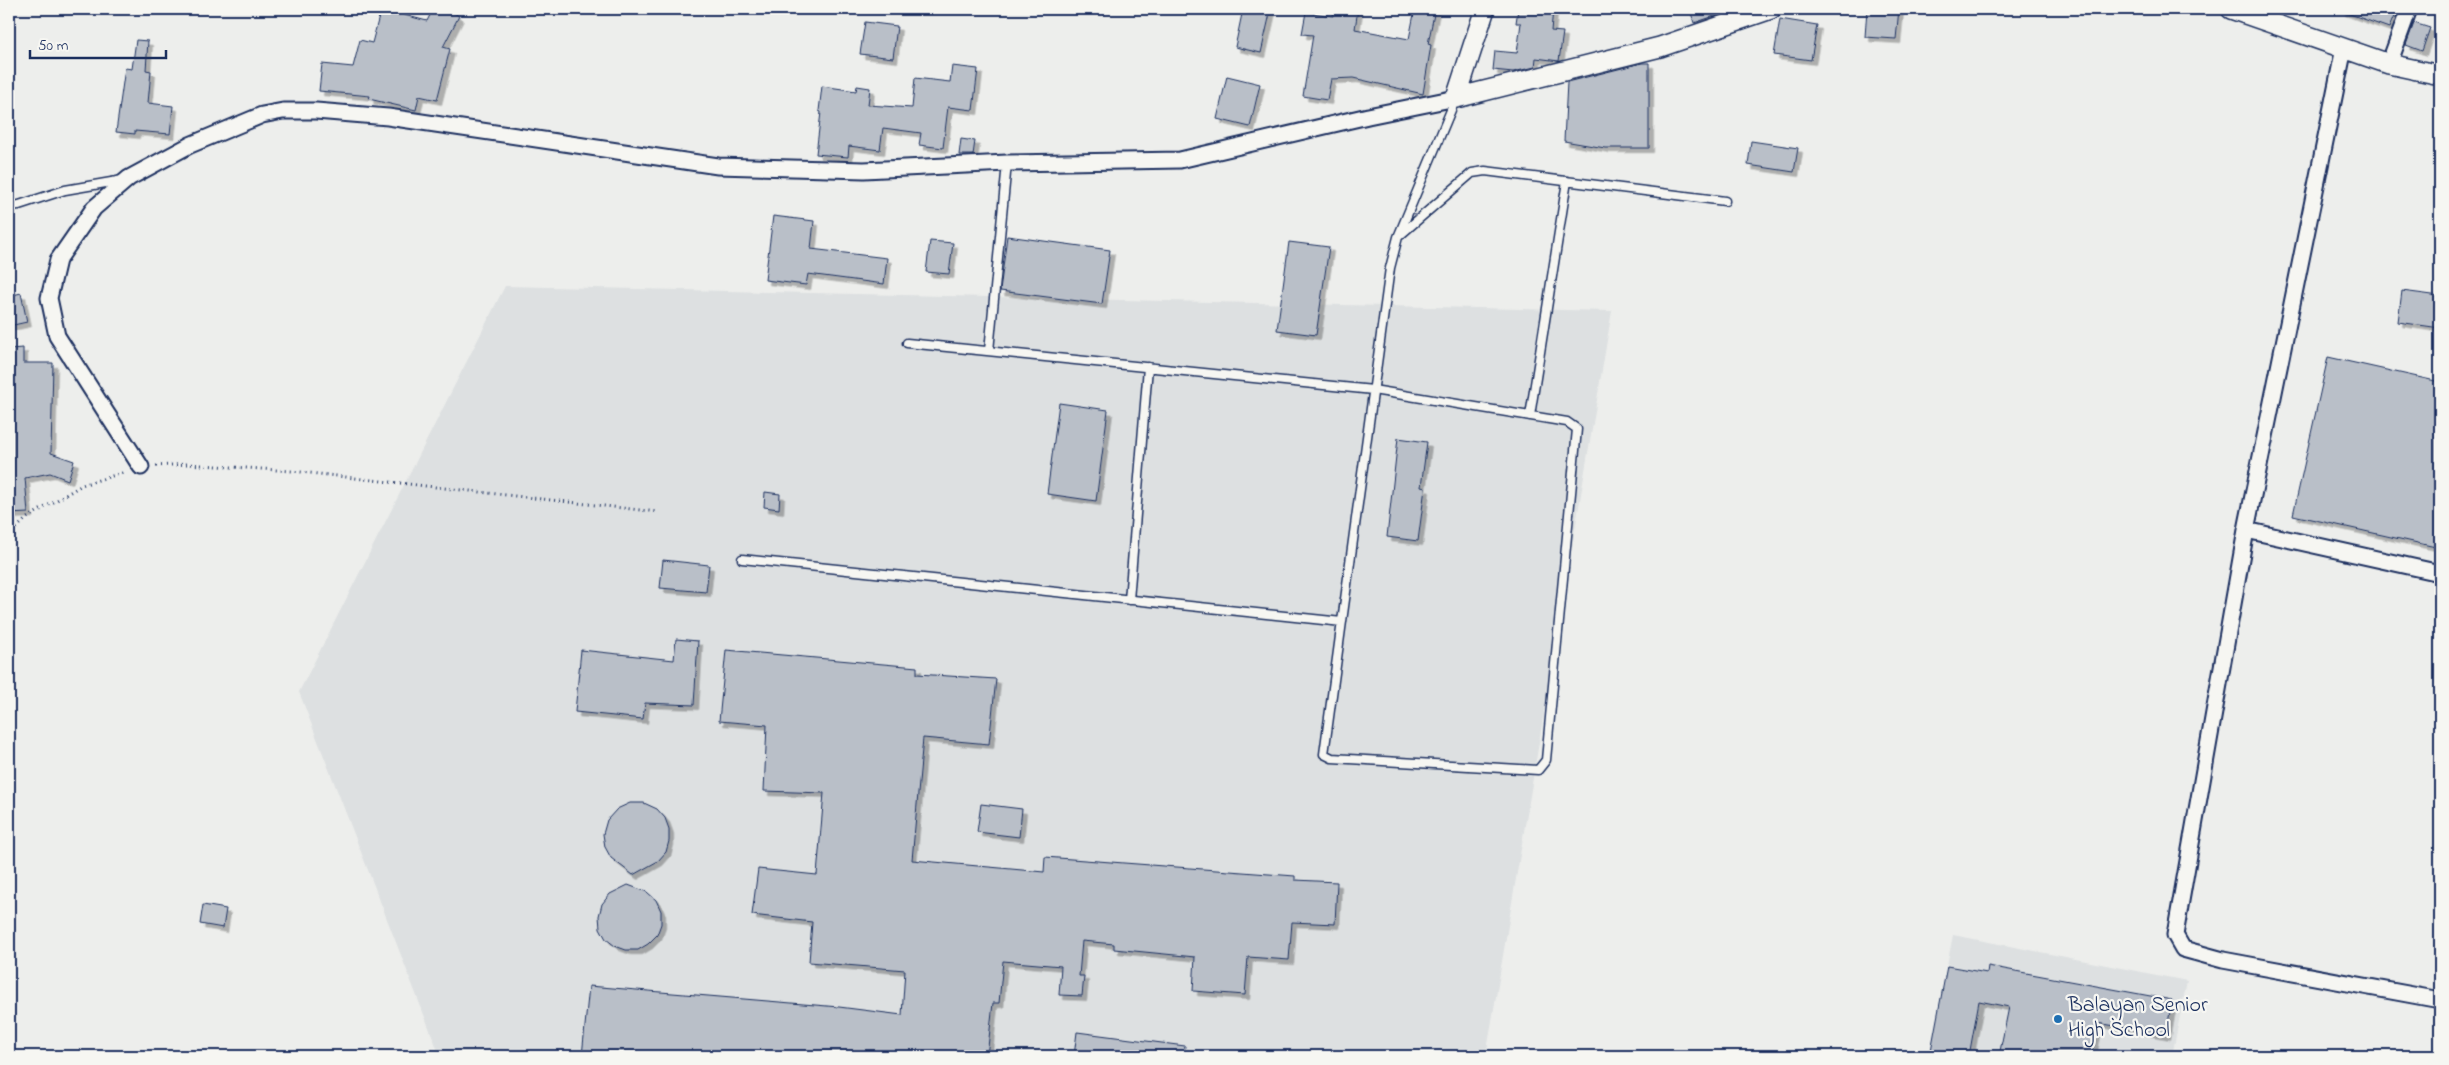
<svg xmlns="http://www.w3.org/2000/svg" width="2449" height="1065" font-family="'Indie Flower',sans-serif">
  <style>
    .built { fill: #dde0e1 }
    .building { fill: #b9bfc8; stroke: #1b2f5e; filter: url(#shadow) }
    .lines { fill: none; stroke-linecap: round; stroke-linejoin: round }
    .service-casing { stroke: #1b2f5e; stroke-width: 11 }
    .minor-casing { stroke: #1b2f5e; stroke-width: 19 }
    .tertiary-casing { stroke: #1b2f5e; stroke-width: 22 }
    .path { stroke: #1b2f5e; stroke-width: 3; stroke-dasharray: 1 4; stroke-linecap: butt }
    .service { stroke: #f6f6f2; stroke-width: 8 }
    .minor { stroke: #f6f6f2; stroke-width: 15 }
    .tertiary { stroke: #f6f6f2; stroke-width: 19 }
    .poi-dot { fill: #1f6fb2; stroke: #f6f6f2; stroke-width: 2 }
    .labels { text-anchor: middle; dominant-baseline: central; stroke-width: 4.5; stroke-linejoin: round; paint-order: stroke }
    .poi-label { font-size: 22px; fill: #1b2f5e; stroke: #f6f6f2; text-anchor: start }
  </style>
  <defs>
    <filter id="shadow"><feDropShadow dx="4.5" dy="4.5" stdDeviation="0" flood-color="#0004"/></filter>
  </defs>
  <rect width="100%" height="100%" fill="#edeeec"/>
  <filter id="ink" filterUnits="userSpaceOnUse"><feTurbulence type="fractalNoise" baseFrequency=".02" numOctaves="2"/><feDisplacementMap in="SourceGraphic" scale="10" xChannelSelector="R" yChannelSelector="G"/><feConvolveMatrix kernelMatrix="1 2 1 2 8 2 1 2 1" color-interpolation-filters="sRGB"/></filter>
  <g filter="url(#ink)">
    <!-- built -->
    <path class="built" d="M505 286 1612 311 1486 1056H440L299 692Z
      M1953 935 2187 981 2172 1056H1929Z"/>
    <!-- building -->
    <path class="building" d="M381 9 427 21 433 9H447L459 16 443 47 450 49 437 100 419 96 416 110 369 99 370 96 319 91 322 64 353 67 360 40 372 43Z
      M1243 9H1271L1261 53 1235 47Z
      M1334 9H1358L1355 29 1409 39 1415 9H1435L1428 44 1431 45 1423 94 1353 78 1331 79 1327 100 1303 96 1313 35 1302 34 1306 12 1333 16Z
      M1518 9H1553L1551 31 1563 32 1559 61 1536 58 1535 67 1513 72 1493 70 1495 51 1517 53 1521 23H1516Z
      M1690 9H1735L1694 23Z
      M1867 9H1899L1896 39 1865 37Z
      M2341 9H2397L2389 28 2341 11Z
      M1780 19 1817 25 1811 60 1774 55Z
      M865 22 897 26 893 58 860 54Z
      M2414 23 2430 28 2422 51 2406 45Z
      M136 40 148 41 146 70 151 71 148 103 173 106 170 134 135 131V134L116 132 125 68 132 69Z
      M1642 63H1649V148H1605L1564 141 1567 82Z
      M952 66 978 69 973 110 948 107 943 148 919 145 921 133 883 128 880 150 849 146 848 157 816 154 821 112 819 111 822 86 856 91 857 86 870 88 868 105 912 108 915 78 950 82Z
      M1227 76 1260 84 1250 127 1217 119Z
      M961 139 975 141 973 155H959Z
      M1751 141 1798 148 1794 172 1748 165Z
      M773 216 814 221 811 249 887 258 884 284 808 274 806 285 765 280Z
      M1007 236 1110 250 1102 304 1000 291Z
      M930 241 953 243 949 274 926 272Z
      M1289 242 1329 247 1316 335 1277 330Z
      M2402 291 2440 296V328L2398 322Z
      M21 293 27 322 9 326V296Z
      M23 348V363H53L51 453 74 461 68 480 50 473 25 478 28 513 9 514V349Z
      M2328 357 2440 382V548L2293 515Z
      M1059 403 1108 410 1096 501 1047 494Z
      M1398 438 1427 442 1421 487 1425 488 1418 541 1387 537Z
      M765 492 780 494 779 509 764 507Z
      M663 560 709 565 706 592 660 588Z
      M676 639 698 641 694 705 645 703 643 719 575 712 581 650 674 660Z
      M726 650 917 667V674L996 679 989 744 923 738 912 860 1044 872 1045 857 1295 876V880L1337 882 1335 924 1292 922 1289 960 1248 957 1245 995 1193 991 1195 957 1114 949V944L1082 941 1079 976H1084L1082 996 1059 995 1061 966 1003 961 999 1003H993L987 1056H582L589 986 839 1007 902 1015 905 970 809 962 812 922 752 915 758 869 817 875 824 793 764 791 767 725 719 721Z
      M630 803H644L657 809 665 818 669 829V841L666 852 658 861 633 875 611 858 605 847 603 834 607 820 617 809Z
      M981 804 1022 809 1019 837 977 832Z
      M628 885 647 892 656 900 661 911V924L657 935 648 944 638 950H626L615 946 606 939 600 928 599 916 602 904 610 894Z
      M203 905 226 909 223 928 200 924Z
      M1947 966 1987 973 1988 966 2172 1000 2166 1035 2098 1023 2091 1056H1999L2009 1007 1979 1001 1969 1056H1930Z
      M1077 1032 1185 1046 1184 1056H1074Z"/>
    <g class="lines">
      <!-- service casing -->
      <g class="service-casing">
        <path id="service" d="M9 206 19 205 65 190 123 180
          M1399 236 1472 173 1485 171 1725 201
          M907 343 1373 390 1567 422 1577 429 1546 760 1538 770 1332 758 1324 754 1390 268 1398 237 1456 98
          M989 351 1007 163
          M1530 416 1567 181
          M742 559 1342 622
          M1129 600 1148 367"/>
      </g>
      <!-- minor casing -->
      <g class="minor-casing">
        <path id="minor" d="M2344 48 2246 530 2175 935 2183 949 2223 960 2440 1000
          M2389 64 2409 9
          M141 467 57 336 49 298 58 260 94 208 129 178 190 145 262 115 283 111H316L388 117 718 166 864 170 1007 163 1180 160 1368 116 1456 98
          M2246 530 2440 573"/>
      </g>
      <!-- tertiary casing -->
      <g class="tertiary-casing">
        <path id="tertiary" d="M2231 9 2389 64 2440 75
          M1456 98 1660 47 1771 9
          M1456 98 1485 9"/>
      </g>
      <!-- path -->
      <path class="path" d="M156 466 187 464 292 471 658 512
        M9 535 27 518 82 485 125 472"/>
      <!-- service -->
      <use href="#service" class="service"/>
      <!-- minor -->
      <use href="#minor" class="minor"/>
      <!-- tertiary -->
      <use href="#tertiary" class="tertiary"/>
    </g>
  </g>
  <!-- markers -->
  <circle class="poi-dot" cx="2058" cy="1019" r="5"/>
  <g class="labels">
    <!-- poi labels -->
    <g class="poi-label">
      <text x="2068" y="1006">Balayan Senior<tspan x="2068" dy="25">High School</tspan></text>
    </g>
  </g>
  <!-- margin -->
  <rect width="2449" height="1065" fill="none" stroke="#f6f6f2" stroke-width="30"/>
  <rect x="15" y="15" width="2419" height="1035" fill="none" stroke="#1b2f5e" stroke-width="2" filter="url(#ink)"/>
  <!-- scale -->
  <path d="M30 50v8h136v-8" fill="none" stroke="#1b2f5e" stroke-width="2.5"/>
  <text x="38" y="50" font-size="15" fill="#1b2f5e" stroke="#f6f6f2" stroke-width="4" paint-order="stroke">50 m</text>
</svg>
